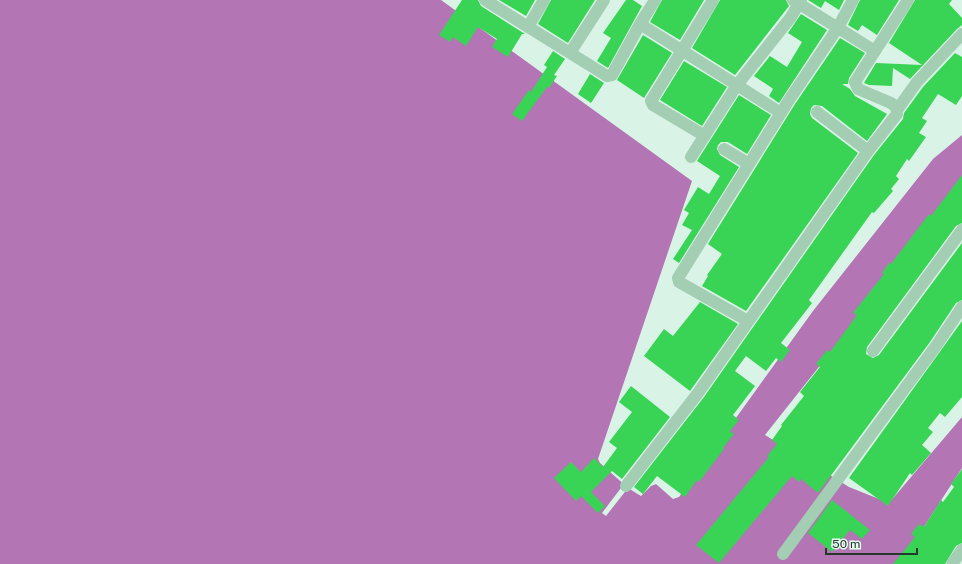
<svg xmlns="http://www.w3.org/2000/svg" width="962" height="564" font-family="'Public Sans',sans-serif">
  <style>
    .water { fill: #b375b4 }
    .pier { fill: #d9f4e6 }
    .building { fill: #39d355 }
    .lines { fill: none; stroke-linecap: round; stroke-linejoin: round }
    .minor { stroke: #a4ceb4; stroke-width: 12 }
  </style>
  <rect width="100%" height="100%" fill="#d9f4e6"/>
  <!-- water -->
  <path class="water" d="M0 0H441L692 181 598 459 600 463 628 488 641 496 651 486 656 484 673 499 679 497 813 311 933 159 962 135V186L765 435 849 487 889 503 962 417V468L900 564H0Z"/>
  <!-- pier -->
  <path class="pier" d="M624 484 628 488 606 516 602 513Z"/>
  <!-- building -->
  <path class="building" d="M462 0H478L481 6 525 34H522L508 57 492 47 497 39 478 27 466 46 453 37 450 42 439 35Z
    M499 0H535L526 16Z
    M551 0H595L568 43 538 24Z
    M626 0H633L642 6 608 68 597 61 611 38 603 33Z
    M662 0H704L680 40 650 22Z
    M720 0H786L789 6 735 75 692 48Z
    M808 0H844L839 10 825 1 821 8Z
    M860 0H899L877 35 862 25 858 31 848 25Z
    M915 0H952L949 4 962 18V25L957 29 910 79 893 68 892 86 869 85 864 83 876 63 922 65 889 43Z
    M801 14 827 30 779 103 769 96 773 89 772 88 754 76 770 56 787 67 802 42 788 33Z
    M643 35 672 53 644 98 617 80Z
    M840 38 865 53 849 78 848 84H842L850 89 855 96 887 114 867 141 822 106 814 105 811 108 810 114 812 118 858 153 746 311 702 286 708 276 707 275 722 254 708 244 795 104Z
    M553 51 565 59 554 75 557 76 549 88 547 87 522 121 512 114 529 90 531 92 547 67 544 65Z
    M955 53 962 57V96L956 105 938 94 922 118 927 121 919 133 926 137 909 161 907 159 896 176 899 179 891 189 893 191 874 213 872 212 809 300 812 303 781 343 790 350 781 362 776 358 766 371 746 356 735 371 755 386 733 415 739 420 730 431 734 434 723 448 724 449 699 482 697 480 685 497 657 476 643 494 634 487 704 397 874 155 903 119 904 113 923 87Z
    M684 61 727 87 702 126 660 100Z
    M590 74 604 83 591 103 578 94Z
    M739 95 771 115 747 154 728 142H721L718 145 717 149 720 155 739 167 679 263 673 259 692 230 682 225 689 213 684 210 698 187 709 194 720 176 697 161Z
    M962 175V223L956 226 867 347 866 354 873 358 879 355 962 243V300L956 303 930 342 818 493 801 479 799 482 792 476 719 563 696 545 769 457 767 456 777 444 772 440 782 426 781 425 804 396 800 392 820 367 816 364 827 350 830 352 857 315 853 313 884 274 882 273 889 263 891 264 929 214 931 216Z
    M700 302 738 324 690 391 644 356 664 329 673 336Z
    M962 321V397L945 417 940 413 928 428 933 432 922 445 931 453 912 475 910 473 888 506 849 478Z
    M631 386 670 417 622 479 612 471 591 492 605 506 598 513 581 496 576 501 554 478 571 462 581 472 594 458 603 467 617 448 609 442 632 412 619 402Z
    M962 469V543L956 546 945 564H893L915 537 911 534 919 524 924 527 941 500 943 502 954 487 951 484Z
    M832 500 870 530 862 539 850 530 832 552 808 533Z"/>
  <g class="lines">
    <!-- minor -->
    <path class="minor" d="M485 0 607 76 612 75 640 24
      M655 0 640 24 781 113
      M528 27 544 0
      M875 51 908 0
      M570 53 604 0
      M897 110 917 82 962 34
      M817 112 868 151
      M705 136 653 105 651 101 713 0
      M724 149 749 164
      M691 157 737 85 791 17 801 0
      M748 321 679 282 678 278 789 100 837 29 853 0
      M873 351 962 230
      M626 486 698 393 868 151 897 114 896 107 891 103 858 89 855 82 875 51 793 0
      M783 554 936 346 962 307
      M952 564 962 550"/>
  </g>
  <!-- scale -->
  <path d="M826 548v6h91v-6" fill="none" stroke="#26382b" stroke-width="2"/>
  <text x="832" y="548" font-size="12" fill="#26382b" stroke="#e6fbf0" stroke-width="3" paint-order="stroke">50 m</text>
</svg>
